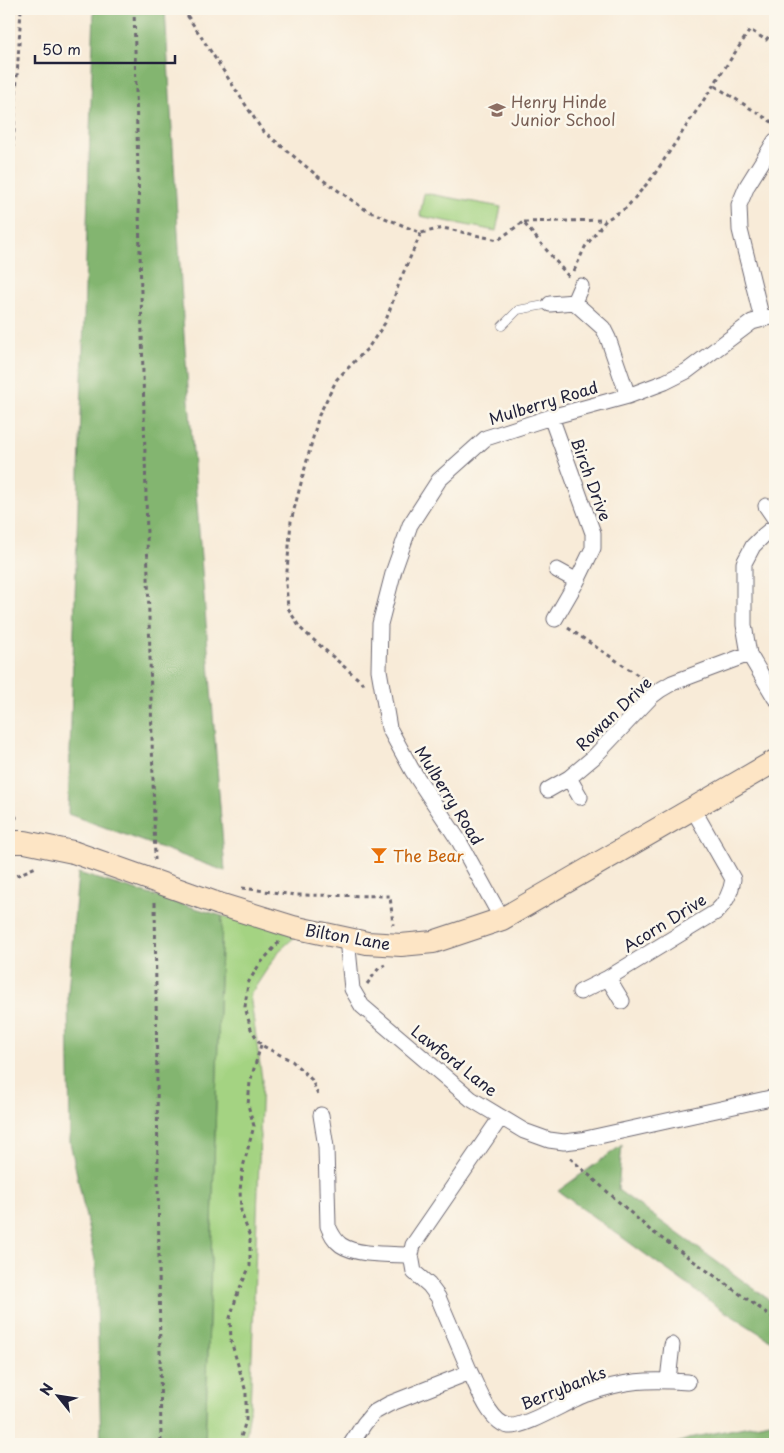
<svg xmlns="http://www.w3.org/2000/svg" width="784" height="1453" font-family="'Playpen Sans',sans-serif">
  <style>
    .green { fill: #a4d382; stroke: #637a5e }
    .forest { fill: #83b570; stroke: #526c56 }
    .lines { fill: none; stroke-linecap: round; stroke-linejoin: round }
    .lane-casing { stroke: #6d6872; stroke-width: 9 }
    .street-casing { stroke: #6d6872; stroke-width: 17 }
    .secondary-casing { stroke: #6d6872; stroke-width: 24 }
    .path { stroke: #6d6872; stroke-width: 3; stroke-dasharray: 4 4; stroke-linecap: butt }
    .lane { stroke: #fff; stroke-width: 8 }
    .street { stroke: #fff; stroke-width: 15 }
    .secondary { stroke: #fde5c5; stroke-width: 22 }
    .secondary-bridge-casing { stroke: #6d6872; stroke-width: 24; stroke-linecap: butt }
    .secondary-bridge { stroke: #fde5c5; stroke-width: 22 }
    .labels { text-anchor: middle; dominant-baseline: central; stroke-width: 5; stroke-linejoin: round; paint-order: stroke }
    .education-label { font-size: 16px; fill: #785e54; stroke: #fbf7ec; text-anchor: start }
    .street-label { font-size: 16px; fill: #22223b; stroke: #fbf7ec }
    .food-label { font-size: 16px; fill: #c56008; stroke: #fbf7ec; text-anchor: start }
  </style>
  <rect width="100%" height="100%" fill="#fbf7ec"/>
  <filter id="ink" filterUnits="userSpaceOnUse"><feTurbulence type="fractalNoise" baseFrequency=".02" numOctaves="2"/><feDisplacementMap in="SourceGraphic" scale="10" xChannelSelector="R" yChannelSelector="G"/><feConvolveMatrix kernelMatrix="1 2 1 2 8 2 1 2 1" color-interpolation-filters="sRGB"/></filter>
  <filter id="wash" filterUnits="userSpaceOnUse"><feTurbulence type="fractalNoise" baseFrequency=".0096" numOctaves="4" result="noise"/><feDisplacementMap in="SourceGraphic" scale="20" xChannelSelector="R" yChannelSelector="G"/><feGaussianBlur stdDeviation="1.12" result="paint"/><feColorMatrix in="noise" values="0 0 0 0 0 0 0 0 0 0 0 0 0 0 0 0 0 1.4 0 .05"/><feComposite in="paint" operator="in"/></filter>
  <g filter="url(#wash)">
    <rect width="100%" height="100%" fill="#f8ebd8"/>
    <!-- green -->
    <path class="green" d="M424 193 501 207 496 231 420 216Z
      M222 916 298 934 279 951 250 995 262 1079 250 1409 245 1444H205Z"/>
    <!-- forest -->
    <path class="forest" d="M94 9H165L184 335 225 871 68 814Z
      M78 873 222 916 205 1444H101L96 1265 70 1142 68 992Z
      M622 1145 618 1190 775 1304V1343L721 1309 558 1191Z
      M775 1421V1444H674L694 1437Z"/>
  </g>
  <g filter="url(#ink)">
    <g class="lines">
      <!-- lane casing -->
      <g class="lane-casing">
        <path id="lane" d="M502 326 518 310 550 304"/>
      </g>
      <!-- street casing -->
      <g class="street-casing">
        <path id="street" d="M574 302 603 328 608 338 628 396
          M550 304 574 302 581 286
          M762 319 740 230 739 205 747 186 775 141
          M551 417 593 533V548L577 581 555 619
          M766 506 775 519
          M557 570 577 581
          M749 654 744 625V563L753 546 764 535 775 526
          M569 778 580 797
          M548 790 569 778 594 757 652 696 660 690 672 683 749 654 775 698
          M502 919 459 841 412 770 389 728 379 670 380 624 394 570 410 525 439 480 486 438 551 417 628 396 665 382 687 371 752 322 775 316
          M347 939 352 989 362 1006 471 1099 524 1131 549 1140 564 1142 581 1140 775 1097
          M608 978 622 1001
          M580 992 608 978 716 912C726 903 731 892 733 879L693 809
          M321 1115 326 1147 328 1226C331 1233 334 1240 341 1245 357 1256 392 1254 411 1255L414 1272 429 1285 438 1297 470 1372 389 1404 373 1413 364 1424 351 1444
          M411 1255 413 1245 501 1117
          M470 1372C478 1388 490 1423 509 1426 525 1428 569 1400 587 1394 625 1380 648 1379 688 1382
          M668 1380 672 1345"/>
      </g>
      <!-- secondary casing -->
      <g class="secondary-casing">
        <path id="secondary" d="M9 842H25L73 852
          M219 904 293 927 367 943 401 945 433 942 502 919 775 761"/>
      </g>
      <!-- path -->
      <path class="path" d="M134 9 155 860
        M183 9 262 130 320 178 366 210 421 233 443 228 498 240 523 222 569 277
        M715 86 775 124
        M9 213 21 9
        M524 222 605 220
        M574 271 585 247 606 220 626 208 652 178 750 30 766 40 775 28
        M568 628 645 680
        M364 684 300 628 288 608 286 584 291 521 319 415 337 379 368 348 385 323 401 278 421 233
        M9 810 16 817 15 823
        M9 879 38 866
        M242 888 295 895 390 896 393 925
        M155 902 161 1444
        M279 942 259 965 248 983 245 1007 251 1029 261 1045 292 1061 312 1080 319 1098
        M367 984 379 968 385 965
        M570 1158 650 1230 775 1319
        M239 1444 246 1420V1392L231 1341 230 1318 238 1292 250 1266V1237L241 1212 240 1190 243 1167 254 1126 248 1105 250 1082 261 1045"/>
      <!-- lane -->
      <use href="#lane" class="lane"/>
      <!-- street -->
      <use href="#street" class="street"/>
      <!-- secondary -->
      <use href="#secondary" class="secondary"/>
      <!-- secondary-bridge casing -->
      <g class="secondary-bridge-casing">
        <path id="secondary-bridge" d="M73 852 219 904"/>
      </g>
      <!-- secondary-bridge -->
      <use href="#secondary-bridge" class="secondary-bridge"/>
    </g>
  </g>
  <!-- icons -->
  <defs>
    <g id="school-bare" transform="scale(1.35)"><path d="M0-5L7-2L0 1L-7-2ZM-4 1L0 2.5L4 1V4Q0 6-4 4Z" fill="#8d6e63" stroke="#fbf7ec" stroke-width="2.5" paint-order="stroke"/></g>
    <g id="bar-bare" transform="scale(1.35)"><path d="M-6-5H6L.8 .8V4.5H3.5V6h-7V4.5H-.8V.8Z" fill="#e8710a" stroke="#fbf7ec" stroke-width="2.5" paint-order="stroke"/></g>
  </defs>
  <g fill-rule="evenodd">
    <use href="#school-bare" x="497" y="110"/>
    <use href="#bar-bare" x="379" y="855"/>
  </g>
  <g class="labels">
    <!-- education labels -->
    <g class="education-label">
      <text x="511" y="101">Henry Hinde<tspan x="511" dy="18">Junior School</tspan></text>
    </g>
    <!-- street labels -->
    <g class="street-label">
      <text transform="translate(543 402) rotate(-17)">Mulberry Road</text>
      <text transform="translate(592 479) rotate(70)">Birch Drive</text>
      <text transform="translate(613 713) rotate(-44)">Rowan Drive</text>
      <text transform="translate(450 795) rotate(58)">Mulberry Road</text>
      <text transform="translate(664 922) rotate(-32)">Acorn Drive</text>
      <text transform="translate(348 936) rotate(10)">Bilton Lane</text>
      <text transform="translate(455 1060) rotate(38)">Lawford Lane</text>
      <text transform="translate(563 1387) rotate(-22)">Berrybanks</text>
    </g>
    <!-- food labels -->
    <g class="food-label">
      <text x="393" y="855">The Bear</text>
    </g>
  </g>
  <!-- margin -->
  <rect width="784" height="1453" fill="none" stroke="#fbf7ec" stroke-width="30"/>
  <!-- north arrow -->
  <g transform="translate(58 1396) rotate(300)" stroke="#fbf7ec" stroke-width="4" paint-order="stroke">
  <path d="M0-4L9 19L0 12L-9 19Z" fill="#22223b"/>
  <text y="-8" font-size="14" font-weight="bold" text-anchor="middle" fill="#22223b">N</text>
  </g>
  <!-- scale -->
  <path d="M35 55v8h140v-8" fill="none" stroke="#22223b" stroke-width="2.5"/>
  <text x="42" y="55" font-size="15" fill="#22223b" stroke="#fbf7ec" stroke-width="4" paint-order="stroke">50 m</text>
</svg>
